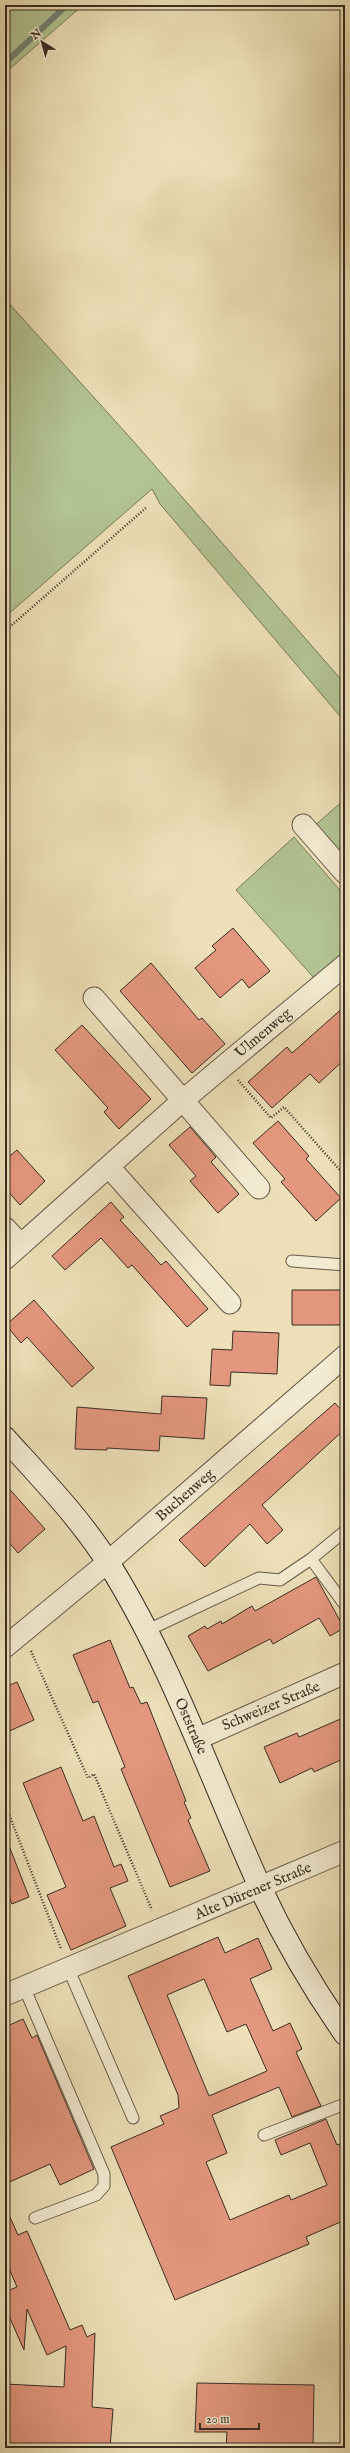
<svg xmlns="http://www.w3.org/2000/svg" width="350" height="2453" font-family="'IM FELL English',serif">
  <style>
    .green { fill: #b3c393; stroke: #76785a }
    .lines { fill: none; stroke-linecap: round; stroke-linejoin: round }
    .stream { stroke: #728375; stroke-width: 6 }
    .building { fill: #e4977f; stroke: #382d22; fill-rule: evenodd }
    .service-casing { stroke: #655a48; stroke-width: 13 }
    .minor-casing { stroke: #655a48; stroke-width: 23 }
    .secondary-casing { stroke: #382d22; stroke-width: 24 }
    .path { stroke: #382d22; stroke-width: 2.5; stroke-dasharray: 1 2; stroke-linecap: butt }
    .service { stroke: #f3ebd1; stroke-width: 11 }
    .minor { stroke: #f3ebd1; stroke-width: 21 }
    .secondary { stroke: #f3ebd1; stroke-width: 22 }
    .labels { text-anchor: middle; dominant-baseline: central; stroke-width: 3; stroke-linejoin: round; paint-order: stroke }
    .street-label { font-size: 15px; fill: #382d22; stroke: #f3ebd1 }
  </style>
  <rect width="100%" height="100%" fill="#ede0b8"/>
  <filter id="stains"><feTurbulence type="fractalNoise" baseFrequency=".005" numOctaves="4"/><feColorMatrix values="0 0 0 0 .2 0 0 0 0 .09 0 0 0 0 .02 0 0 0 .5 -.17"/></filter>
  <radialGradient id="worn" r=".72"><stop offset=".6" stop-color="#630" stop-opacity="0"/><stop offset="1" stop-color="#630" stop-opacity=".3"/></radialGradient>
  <!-- green -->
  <path class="green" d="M5 5H83L5 73Z
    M5 299 135 443 345 684V722L160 504 152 489 5 617Z
    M345 799V863L313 827Z
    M294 837 345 896V950L314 978 236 890Z"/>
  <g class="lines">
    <!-- stream -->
    <path class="stream" d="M5 63 67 5"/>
  </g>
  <!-- building -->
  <path class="building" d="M233 928 270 971 249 988 242 979 220 998 195 968 216 950 212 946Z
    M151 963 199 1020 202 1018 225 1044 192 1073 120 991Z
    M345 1006V1059L319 1083 310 1074 272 1108 248 1082 287 1047 292 1053Z
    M82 1025 151 1099 119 1129 104 1112 108 1108 55 1050Z
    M278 1121 309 1156 306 1159 341 1198 316 1221 281 1182 285 1179 253 1143Z
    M190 1127 216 1157 211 1162 239 1194 218 1213 190 1181 196 1176 169 1145Z
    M17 1150 45 1181 20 1205 5 1188V1160Z
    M111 1202 124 1217 120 1220 134 1235 161 1265 166 1261 208 1309 187 1327 132 1265 128 1268 101 1238 65 1270 52 1256Z
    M292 1290H345V1325H292Z
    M34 1300 94 1368 72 1387 27 1337 21 1343 6 1325Z
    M233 1331 279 1333 277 1374 231 1372 230 1386 210 1385 212 1349 232 1350Z
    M162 1396 207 1398 204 1439 160 1436 159 1451 107 1448V1450L75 1449 77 1407 161 1414Z
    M335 1403 345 1414V1429L262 1505 283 1530 267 1544 250 1524 205 1567 179 1540Z
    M5 1484 45 1529 18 1553 5 1538Z
    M316 1577 344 1628 330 1636 319 1618 273 1644 270 1639 208 1671 188 1636 205 1626 207 1629 221 1621 222 1624 252 1606 255 1611Z
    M110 1640 130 1688 133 1687 141 1704 147 1702 186 1801 184 1802 191 1818 188 1820 210 1871 170 1887 121 1769 125 1767 98 1701 93 1703 73 1655Z
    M17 1682 34 1720 5 1733V1687Z
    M345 1717V1758L314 1772 312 1768 280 1783 264 1747 297 1733 299 1737Z
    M61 1767 83 1821 94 1816 114 1867 121 1864 128 1881 110 1888 126 1926 71 1950 47 1895 66 1887 23 1783Z
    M6 1838 29 1897 12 1904 5 1886Z
    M218 1937 225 1953 258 1938 272 1969 250 1979 273 2031 290 2023 302 2049 296 2052 321 2106 292 2117 279 2087 212 2115 227 2153 206 2162 230 2220 289 2195 291 2200 327 2185 310 2143 281 2155 275 2140 326 2119 337 2145 339 2144 345 2158V2220L306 2237 309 2244 175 2300 111 2147 164 2124 160 2116 179 2108 178 2095 128 1976ZM204 1979 227 2032 246 2024 267 2071 209 2096 167 1995Z
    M23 2019 32 2038 37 2035 94 2169 60 2185 50 2164 5 2184V2027Z
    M5 2206 18 2235 27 2231 70 2330 82 2325 87 2337 95 2333 92 2407 113 2409 110 2448H5V2384L64 2387 66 2346 47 2355 27 2309 24 2350 5 2307V2292L17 2287 5 2259Z
    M197 2383 314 2385 313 2448H226L227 2432H195Z"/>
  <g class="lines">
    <!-- service casing -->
    <g class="service-casing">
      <path id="service" d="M292 1261 345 1265
        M311 1559 345 1605
        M146 1631 259 1578 280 1580 311 1559 345 1531
        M68 1968 133 2118
        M24 1987 104 2174V2186L96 2195 35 2218
        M264 2135 345 2104"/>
    </g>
    <!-- minor casing -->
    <g class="minor-casing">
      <path id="minor" d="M303 825 345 873
        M94 998 259 1188
        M109 1167 230 1303
        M5 1228 21 1245
        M5 1259 182 1101 345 965
        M5 1647 108 1562 345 1356
        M197 1739 345 1673
        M5 1995 345 1851"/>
    </g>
    <!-- secondary casing -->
    <g class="secondary-casing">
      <path id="secondary" d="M5 1438C41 1478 80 1518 109 1564 172 1665 211 1779 260 1887 284 1939 313 1988 345 2034"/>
    </g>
    <!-- path -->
    <path class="path" d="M5 631 147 507
      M238 1080 271 1118 284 1107 345 1176
      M31 1651 88 1778 94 1774 152 1910
      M5 1816 9 1814 61 1949"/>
    <!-- service -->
    <use href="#service" class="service"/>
    <!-- minor -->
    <use href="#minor" class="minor"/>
    <!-- secondary -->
    <use href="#secondary" class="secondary"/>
  </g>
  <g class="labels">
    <!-- street labels -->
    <g class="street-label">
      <text transform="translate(263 1033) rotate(-40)">Ulmenweg</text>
      <text transform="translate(185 1495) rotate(-41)">Buchenweg</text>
      <text transform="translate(271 1706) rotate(-23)">Schweizer Straße</text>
      <text transform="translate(191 1726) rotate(66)">Oststraße</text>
      <text transform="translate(253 1891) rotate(-23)">Alte Dürener Straße</text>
    </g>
  </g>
  <!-- margin -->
  <rect width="350" height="2453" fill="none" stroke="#ede0b8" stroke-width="20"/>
  <rect x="6" y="6" width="338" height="2441" fill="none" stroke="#382d22" stroke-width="2"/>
  <rect x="10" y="10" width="330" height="2433" fill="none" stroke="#382d22"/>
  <!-- north arrow -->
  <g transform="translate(42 42) rotate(323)" stroke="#f3ebd1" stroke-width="3" paint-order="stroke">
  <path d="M0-3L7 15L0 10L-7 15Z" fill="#382d22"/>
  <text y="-6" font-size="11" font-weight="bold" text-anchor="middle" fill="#382d22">N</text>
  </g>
  <!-- scale -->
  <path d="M200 2423v6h59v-6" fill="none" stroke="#382d22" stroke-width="2"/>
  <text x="206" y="2423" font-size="12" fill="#382d22" stroke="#f3ebd1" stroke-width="3" paint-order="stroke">20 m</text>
  <rect width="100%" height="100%" filter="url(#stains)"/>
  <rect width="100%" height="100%" fill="url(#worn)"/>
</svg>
